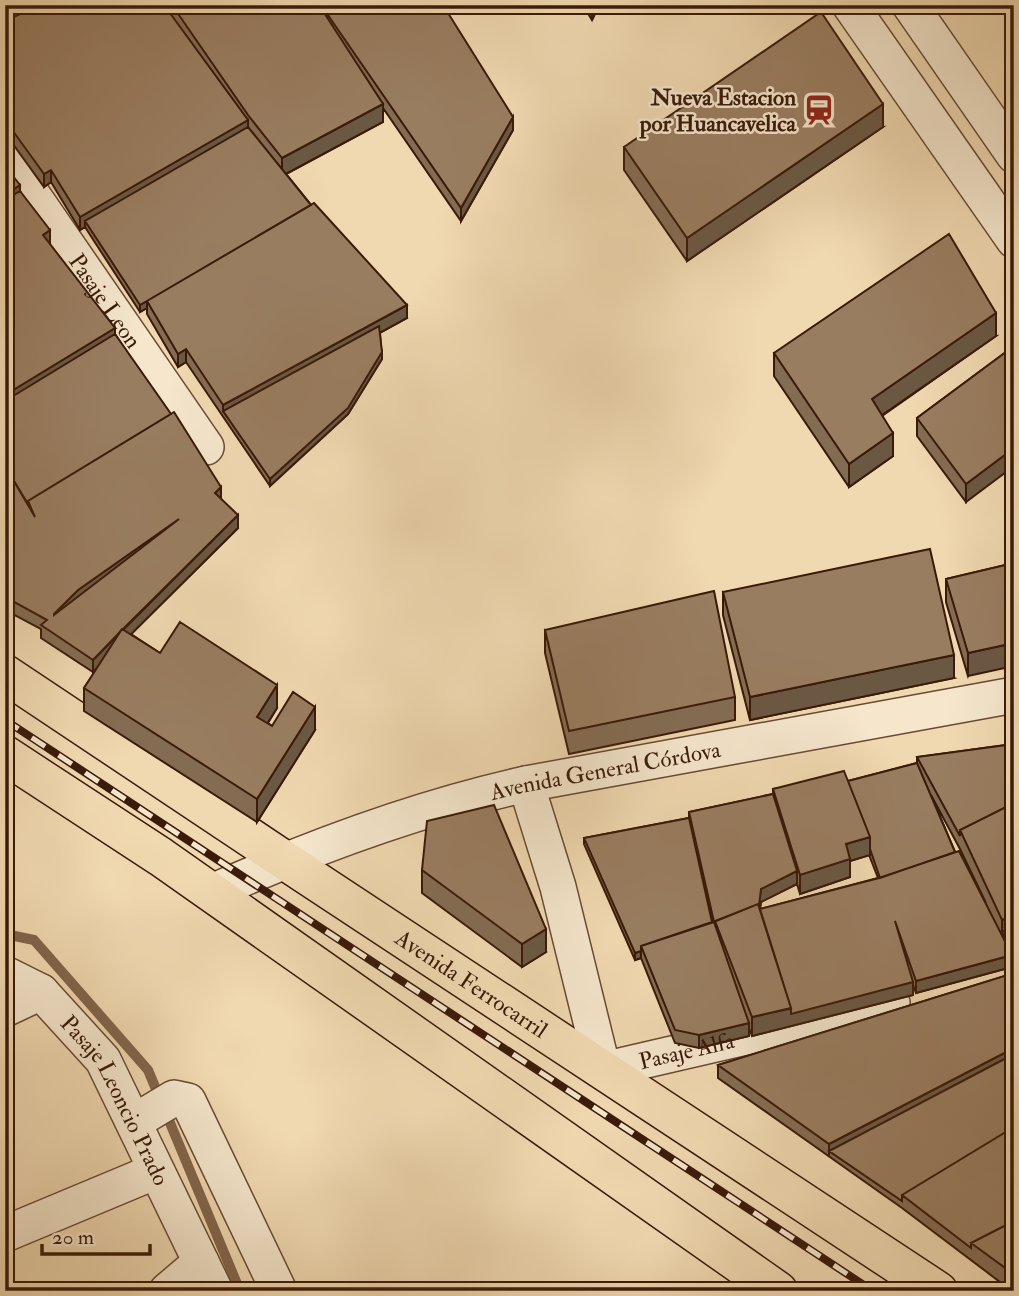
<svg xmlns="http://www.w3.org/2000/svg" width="1019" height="1296" font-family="'IM FELL Double Pica',serif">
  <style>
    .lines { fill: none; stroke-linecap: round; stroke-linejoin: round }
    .stream { stroke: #82654b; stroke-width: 10 }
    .minor-casing { stroke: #684a33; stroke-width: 38 }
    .major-casing { stroke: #3a1a09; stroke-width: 41 }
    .minor { stroke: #f5e6cc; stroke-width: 35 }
    .major { stroke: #f0d8b0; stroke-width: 38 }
    .rail-casing { stroke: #3a1a09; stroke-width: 8 }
    .rail { stroke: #f5e6cc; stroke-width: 5; stroke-dasharray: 16; stroke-linecap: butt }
    .wall { fill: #846c53; stroke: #3a1a09; stroke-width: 2; fill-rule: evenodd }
    .shaded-wall { fill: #6b5843; stroke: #3a1a09; stroke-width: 2 }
    .building { fill: #997d60; stroke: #3a1a09; stroke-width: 2; fill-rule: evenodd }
    .labels { text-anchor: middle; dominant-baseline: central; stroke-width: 5; stroke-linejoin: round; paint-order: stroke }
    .poi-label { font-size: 23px; font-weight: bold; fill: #3a1a09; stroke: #f5e6cc; text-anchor: end }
    .street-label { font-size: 23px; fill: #3a1a09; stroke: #f5e6cc }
  </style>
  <rect width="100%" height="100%" fill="#f0d8b0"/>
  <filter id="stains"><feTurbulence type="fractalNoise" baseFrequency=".00286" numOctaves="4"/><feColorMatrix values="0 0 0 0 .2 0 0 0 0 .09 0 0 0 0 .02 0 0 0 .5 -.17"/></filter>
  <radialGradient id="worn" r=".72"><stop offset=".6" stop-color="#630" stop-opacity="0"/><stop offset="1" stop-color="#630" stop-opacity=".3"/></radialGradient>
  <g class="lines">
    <!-- stream -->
    <path class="stream" d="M5 934 34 940 148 1070 240 1291"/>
    <!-- minor casing -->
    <g class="minor-casing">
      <g id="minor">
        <path d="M850 5 1014 240"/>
        <path d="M910 5 1014 155"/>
        <path id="s1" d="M5 155 206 447"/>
        <path id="s2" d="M526 784 558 887 603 1070 892 1003"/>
        <path id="s3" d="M212 892C313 847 418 808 526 784L1014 695"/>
        <path id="s4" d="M5 974 41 992 103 1060 215 1291"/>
        <path d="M5 1009 41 992"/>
        <path d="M134 1122 174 1098 188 1101 279 1291"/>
        <path d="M5 1234 156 1171"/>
        <path d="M167 1291 201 1262"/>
      </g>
    </g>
    <!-- major casing -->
    <g class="major-casing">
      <g id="major">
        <path id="s5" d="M5 674 284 860 938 1291"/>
        <path d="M5 755 161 857 778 1291"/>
      </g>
    </g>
    <!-- minor -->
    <use href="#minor" class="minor"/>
    <!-- major -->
    <use href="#major" class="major"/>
    <!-- rail casing -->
    <g class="rail-casing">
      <path id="rail" d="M5 720 873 1291"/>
    </g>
    <!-- rail -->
    <use href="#rail" class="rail"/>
  </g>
  <!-- wall -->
  <path class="wall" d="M39 5H443L513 130 461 221 383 108V122L286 174 311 205 407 318 380 333 382 359 348 414 270 486 186 362 178 367 147 314V308L140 312 85 227 80 230 51 182 44 187 5 133V21Z
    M583 5H599L592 20Z
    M883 127 687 261 624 170V147Z
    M5 166 20 191 49 243 115 334 221 499 238 528 131 634 160 653 277 708 268 723 272 726 315 730 257 822 84 711V688L97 669 93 672 41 638V629L5 610Z
    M996 336 882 416 893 456 849 487 774 376V353Z
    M1014 346 966 502 917 436V418Z
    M1014 563 968 676 946 602V579Z
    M723 592 954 678 750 720 723 615Z
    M545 630 735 697V720L569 754 545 653Z
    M1014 744V961L1012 957V967L916 993 913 985V995L752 1036 749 1028V1036L699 1048 675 1043 641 958 635 960 584 844V838L689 818V812L773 794V789L848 781 917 763V757ZM931 795 960 849 986 903 955 852ZM869 855 878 878 760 909 761 902 797 884 800 894 850 877V861Z
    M422 870 546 952 522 967 422 893Z
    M1014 973V1289L1004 1285 902 1208 718 1078V1065Z"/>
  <!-- shaded-wall -->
  <path class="shaded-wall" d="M593 5H599L592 20V7Z
    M383 104V122L282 176V158Z
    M883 104V127L687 261V238Z
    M513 117V130L461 221V208Z
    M248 120V133L85 221V227L80 230V217Z
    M51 170V182L44 187V174Z
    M20 185V204L5 213V195Z
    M50 230V243L43 248V235Z
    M147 301V308L140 312V305Z
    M407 305V318L227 416 223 411V405Z
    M996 313V336L872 422V399Z
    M115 328V340L5 408V395Z
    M186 349V362L178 367V354Z
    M382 352V359L348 414 270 486V479Z
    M893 433V456L849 487V464Z
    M1014 448V466L966 502V484Z
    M221 487V500L215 493Z
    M238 515V528L93 672V660Z
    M179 519 54 627V614L78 590Z
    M1014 643V666L968 676V653Z
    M954 655V678L750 720V697Z
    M277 685V708L257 740V717Z
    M315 707V730L257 822V799Z
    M870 837V855L850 861V877L800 894V875L846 844Z
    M797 871V884L761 902 759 913 758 910 761 889Z
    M1014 915V933L1002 932V938V920Z
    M546 929V952L522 967V944Z
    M641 951V958L635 960V953Z
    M1012 955V967L916 993V981Z
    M913 982V995L752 1036V1017Z
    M749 1023V1036L699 1048V1035Z
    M1014 1048V1060L829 1151V1157V1144Z"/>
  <!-- building -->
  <path class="building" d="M39 5H164L248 120 80 217 51 170 44 174 5 120V21Z
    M172 5H319L383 104 282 158 248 115Z
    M321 5H443L513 117 461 208Z
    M821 12 883 104 687 238 624 147Z
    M248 127 311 205 140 305 85 221Z
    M5 166 20 185 5 195Z
    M20 191 50 230 43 235 115 328 5 395V200Z
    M314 203 407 305 223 405 186 349 178 354 147 301Z
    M949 234 996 313 872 399 893 433 849 464 774 353Z
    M379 326 382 352 348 408 270 479 223 411Z
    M115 334 171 414 28 501V504L5 466V401Z
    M1014 346V448L966 484 917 418Z
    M174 412 221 487 215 493 238 515 123 629H122L118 634 93 660 41 625 47 620 5 597V466L35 517 28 501ZM179 519 54 615V614L78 590Z
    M930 549 954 655 750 697 723 592Z
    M1014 563V643L968 653 946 579Z
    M714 591 735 697 569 731 545 630Z
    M180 622 277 685 257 717 272 726 293 692 315 707 257 799 84 688 122 629 160 653Z
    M1014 744V803L960 830V836L917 757Z
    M917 763 955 852 880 878 870 849V837L848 781Z
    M844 771 870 837 846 844 850 859 800 875 773 789Z
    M773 794 797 871 761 889 759 906 758 904 714 922 689 812Z
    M1014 803V915L1002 920 960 830Z
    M494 805 546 929 522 944 422 870 427 821Z
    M689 818 712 922 641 946V951L635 953 584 838Z
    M959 851 1012 955 916 981 895 921 913 982 791 1014V1008L760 909 879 878Z
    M758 904 791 1008 752 1017 715 921Z
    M714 922 749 1023 699 1035 675 1030 641 946Z
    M1014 927V955L1002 932Z
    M1014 973V1048L829 1144 718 1065Z
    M1014 1054V1127L902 1195V1201L829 1151Z
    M1014 1127V1221L971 1243V1248L902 1195Z
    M1014 1221V1271L1004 1267 971 1243Z"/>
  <!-- icons -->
  <defs>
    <g id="station-bare" transform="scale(2.415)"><path d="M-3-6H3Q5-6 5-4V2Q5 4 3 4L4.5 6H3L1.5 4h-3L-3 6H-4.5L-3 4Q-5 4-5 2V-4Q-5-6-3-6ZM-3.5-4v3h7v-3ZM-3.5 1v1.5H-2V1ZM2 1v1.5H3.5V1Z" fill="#8f2418" stroke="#f5e6cc" stroke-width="2.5" paint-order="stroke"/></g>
  </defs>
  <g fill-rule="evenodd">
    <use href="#station-bare" x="819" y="110"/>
  </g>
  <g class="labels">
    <!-- poi labels -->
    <g class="poi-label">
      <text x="796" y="97">Nueva Estacion<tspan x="796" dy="26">por Huancavelica</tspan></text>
    </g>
    <!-- street labels -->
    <g class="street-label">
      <text stroke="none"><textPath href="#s1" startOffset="177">Pasaje Leon</textPath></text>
      <text stroke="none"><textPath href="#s3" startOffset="413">Avenida General Córdova</textPath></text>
      <text stroke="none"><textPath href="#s5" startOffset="560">Avenida Ferrocarril</textPath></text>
      <text stroke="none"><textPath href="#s2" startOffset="382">Pasaje Alfa</textPath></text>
      <text stroke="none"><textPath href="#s4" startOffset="173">Pasaje Leoncio Prado</textPath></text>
    </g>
  </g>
  <!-- margin -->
  <rect width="1019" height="1296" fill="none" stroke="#f0d8b0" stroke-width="28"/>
  <rect x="7" y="7" width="1005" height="1282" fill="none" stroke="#3a1a09" stroke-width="3.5"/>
  <rect x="14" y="14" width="991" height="1268" fill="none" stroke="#3a1a09" stroke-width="2"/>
  <!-- scale -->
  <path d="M42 1244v10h108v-10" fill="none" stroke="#3a1a09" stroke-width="3.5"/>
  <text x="52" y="1244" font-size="21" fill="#3a1a09" stroke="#f5e6cc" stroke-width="5" paint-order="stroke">20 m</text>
  <rect width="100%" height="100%" filter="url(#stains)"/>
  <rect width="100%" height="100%" fill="url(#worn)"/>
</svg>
